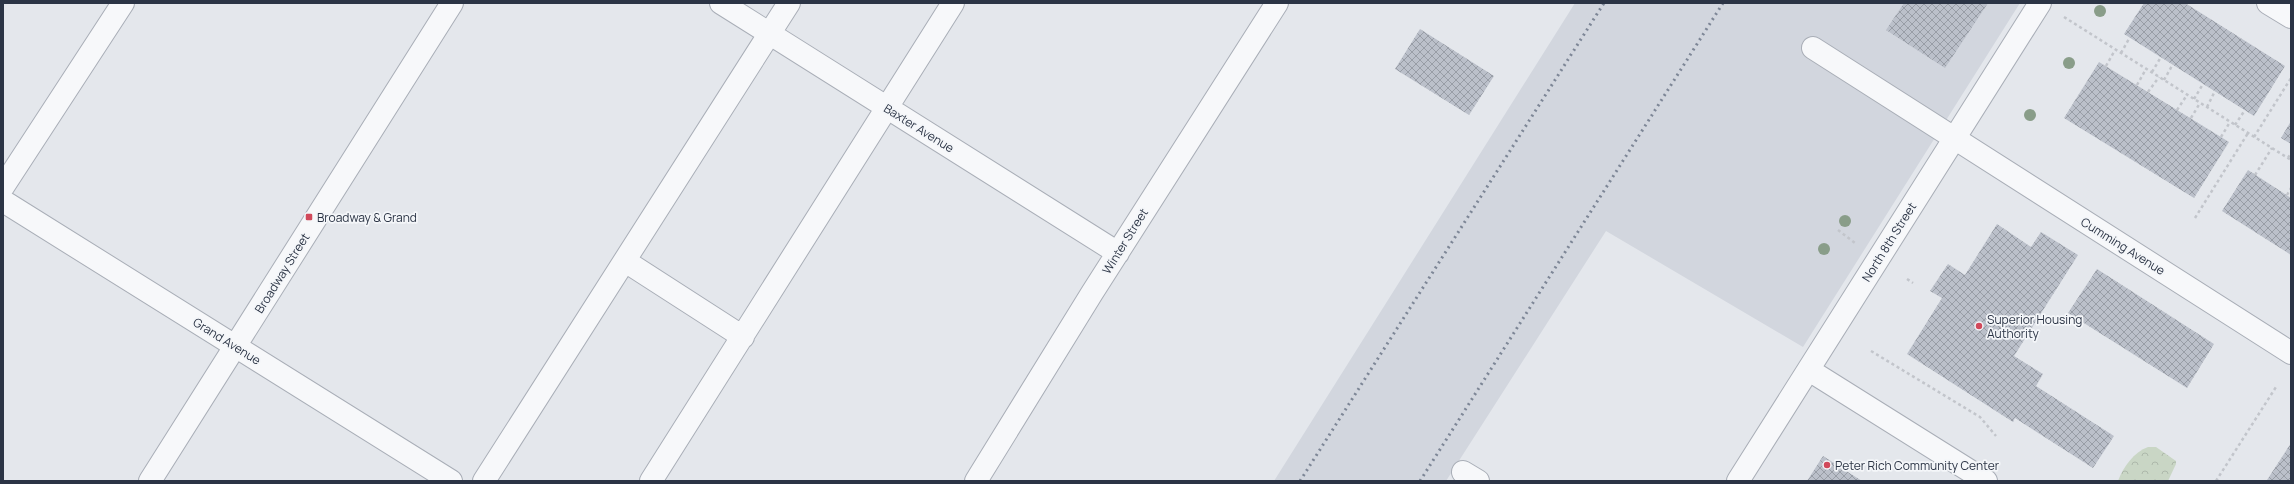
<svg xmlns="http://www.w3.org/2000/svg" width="2294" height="484" font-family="Manrope,sans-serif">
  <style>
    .built { fill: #d2d6de }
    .park { fill: url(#park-crowns) }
    .building { fill: url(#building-cross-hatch) }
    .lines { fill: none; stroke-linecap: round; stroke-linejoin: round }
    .minor-casing { stroke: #a9aeb7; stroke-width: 24 }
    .path { stroke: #c2c5cb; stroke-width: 2.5; stroke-dasharray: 3 3; stroke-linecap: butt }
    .minor { stroke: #f7f8fa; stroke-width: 22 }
    .rail { stroke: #7d8696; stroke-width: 3; stroke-dasharray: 2 4; stroke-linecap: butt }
    .tree { fill: #899d89 }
    .poi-dot { fill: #d1495b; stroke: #f4f6f9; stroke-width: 1.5 }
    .labels { text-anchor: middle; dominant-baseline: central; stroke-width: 3.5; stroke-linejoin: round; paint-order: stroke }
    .street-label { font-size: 12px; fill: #2b3445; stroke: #f4f6f9 }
    .poi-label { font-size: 12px; fill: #2b3445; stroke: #f4f6f9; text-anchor: start }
  </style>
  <defs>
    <pattern id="park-crowns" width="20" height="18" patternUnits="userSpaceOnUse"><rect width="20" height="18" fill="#c9d6c5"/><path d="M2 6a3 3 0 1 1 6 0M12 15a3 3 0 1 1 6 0" fill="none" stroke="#adb8ab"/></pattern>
    <pattern id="building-cross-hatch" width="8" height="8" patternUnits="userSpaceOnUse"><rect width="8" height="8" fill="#bbc0ca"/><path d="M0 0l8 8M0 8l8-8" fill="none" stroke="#989da6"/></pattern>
  </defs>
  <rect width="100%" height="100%" fill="#e4e7ec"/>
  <!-- built -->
  <path class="built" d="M1575 3H2020L1803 347 1606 231 1446 481H1274Z"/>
  <!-- park -->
  <path class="park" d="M2148 447H2156L2176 461V464L2168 481H2118C2123 467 2134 452 2148 447Z"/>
  <!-- building -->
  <path class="building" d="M1904 3H1988L1945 68 1886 30Z
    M2144 3H2185L2285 66 2254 116 2124 34Z
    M1420 29 1494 76 1469 115 1395 69Z
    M2099 62 2229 142 2194 198 2064 118Z
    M2291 121V144L2281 138Z
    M2248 170 2291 198V255L2222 211Z
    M1997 224 2031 247 2041 232 2078 255 2014 356 2043 374 2036 386 2114 436 2093 468 2015 418 2013 422 1907 354 1942 298 1930 291 1948 264 1965 275Z
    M2097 269 2214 344 2187 388 2068 313Z
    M2291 443V481H2268L2267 480Z
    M1823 456 1851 474 1862 481H1807Z"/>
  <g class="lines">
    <!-- minor casing -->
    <g class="minor-casing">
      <path id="minor" d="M721 3 1118 253
        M2268 3 2291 17
        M1813 48 2291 353
        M3 187 123 3
        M3 201 451 481
        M625 261 743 337
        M1809 370 1986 481
        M1463 472 1478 481
        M150 481 452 3
        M484 481 789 3
        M651 481 953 3
        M976 481 1092 293 1277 3
        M1738 481 2040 3"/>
    </g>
    <!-- path -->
    <path class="path" d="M2064 17 2291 160
      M2121 53 2130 37
      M2106 66 2115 50
      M2152 72 2161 57
      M2164 80 2173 64
      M2137 85 2146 69
      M2148 92 2159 77
      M2194 99 2203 84
      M2207 107 2215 91
      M2177 110 2187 95
      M2191 118 2200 103
      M2235 125 2245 110
      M2221 137 2230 122
      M2254 137 2291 78
      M2288 158 2291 153
      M2255 175 2272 148
      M2287 195 2291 188
      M2195 218 2248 133
      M1838 230 1855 243
      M1907 279 1913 283
      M1871 351 1980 417 1996 436
      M2216 481 2276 387"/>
    <!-- minor -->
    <use href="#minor" class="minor"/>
    <!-- rail -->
    <path class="rail" d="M1300 481 1604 3
      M1420 481 1723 3"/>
  </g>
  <!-- trees -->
  <g class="tree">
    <circle cx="2100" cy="11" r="6"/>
    <circle cx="2069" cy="63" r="6"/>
    <circle cx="2030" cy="115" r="6"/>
    <circle cx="1845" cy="221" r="6"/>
    <circle cx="1824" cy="249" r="6"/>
  </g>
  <!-- markers -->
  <g class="poi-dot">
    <rect x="305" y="213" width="8" height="8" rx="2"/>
    <circle cx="1979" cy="326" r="4"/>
    <circle cx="1827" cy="465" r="4"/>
  </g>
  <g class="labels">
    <!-- street labels -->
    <g class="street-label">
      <text transform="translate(919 128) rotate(32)">Baxter Avenue</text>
      <text transform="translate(1125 241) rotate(-58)">Winter Street</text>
      <text transform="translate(1889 242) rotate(-58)">North 8th Street</text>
      <text transform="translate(2123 246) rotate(32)">Cumming Avenue</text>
      <text transform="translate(282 273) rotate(-58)">Broadway Street</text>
      <text transform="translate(227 341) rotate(32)">Grand Avenue</text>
    </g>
    <!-- poi labels -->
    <g class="poi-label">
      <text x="317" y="217">Broadway &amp; Grand</text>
      <text x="1987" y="319">Superior Housing<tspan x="1987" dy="14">Authority</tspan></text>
      <text x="1835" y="465">Peter Rich Community Center</text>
    </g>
  </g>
  <!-- border -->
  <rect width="2294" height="484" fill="none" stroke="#2b3445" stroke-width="8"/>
</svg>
